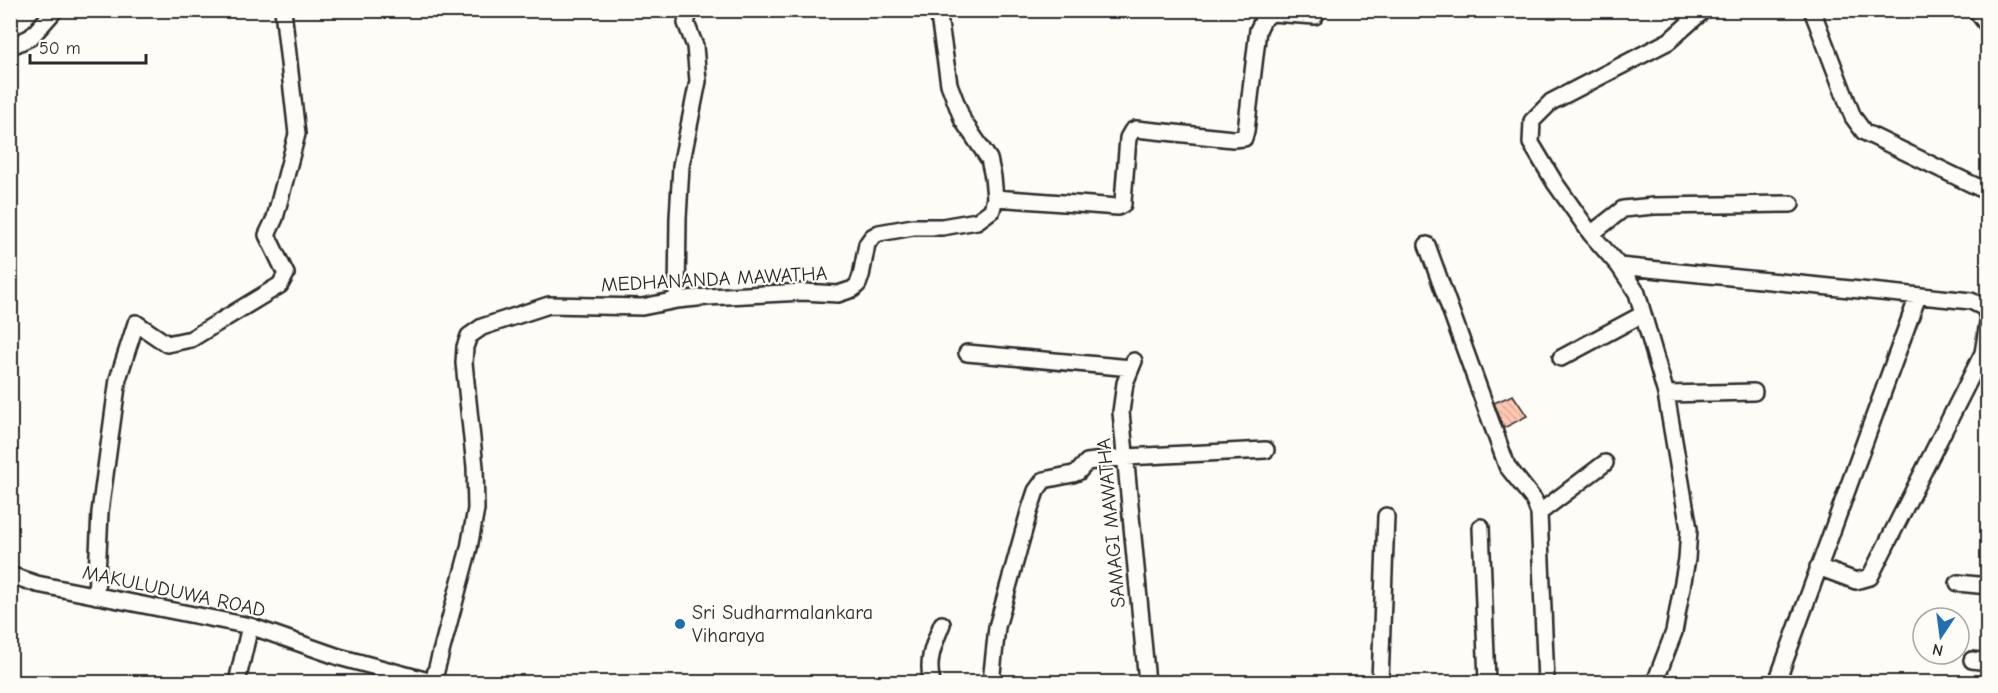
<svg xmlns="http://www.w3.org/2000/svg" width="1998" height="693" font-family="'Comic Neue',sans-serif">
  <style>
    .building { fill: url(#building-back-hatch); stroke: #2b2b2b; stroke-width: 1.5 }
    .lines { fill: none; stroke-linecap: round; stroke-linejoin: round }
    .minor-casing { stroke: #2b2b2b; stroke-width: 20 }
    .minor { stroke: #fdfcf7; stroke-width: 15 }
    .poi-dot { fill: #1f6fb2; stroke: #fdfcf7; stroke-width: 2 }
    .labels { text-anchor: middle; dominant-baseline: central; stroke-width: 4.5; stroke-linejoin: round; paint-order: stroke }
    .street-label { font-size: 20px; fill: #2b2b2b; stroke: #fdfcf7 }
    .poi-label { font-size: 20px; fill: #2b2b2b; stroke: #fdfcf7; text-anchor: start }
  </style>
  <defs>
    <pattern id="building-back-hatch" width="6" height="6" patternUnits="userSpaceOnUse" patternTransform="scale(1.5)"><rect width="6" height="6" fill="#ffc8b1"/><path d="M-1 5l2 2M0 0l6 6M5-1l2 2" fill="none" stroke="#dbac98"/></pattern>
  </defs>
  <rect width="100%" height="100%" fill="#fdfcf7"/>
  <filter id="ink" filterUnits="userSpaceOnUse"><feTurbulence type="fractalNoise" baseFrequency=".0167" numOctaves="2"/><feDisplacementMap in="SourceGraphic" scale="12" xChannelSelector="R" yChannelSelector="G"/><feConvolveMatrix kernelMatrix="1 2 1 2 8 2 1 2 1" color-interpolation-filters="sRGB"/></filter>
  <g filter="url(#ink)">
    <!-- building -->
    <path class="building" d="M1513 395 1527 416 1504 428 1494 403Z"/>
    <g class="lines">
      <!-- minor casing -->
      <g class="minor-casing">
        <path id="minor" d="M1812 10 1853 117 1864 132 1988 192
          M1976 10 1988 26
          M10 47 31 37 55 10
          M995 198 1118 207 1123 204V201L1128 138 1132 131 1136 129 1233 139 1244 138 1246 131 1258 30 1263 20 1271 13 1315 16
          M1591 234 1623 209 1654 206 1791 204
          M1427 245 1507 466 1534 500 1539 513 1546 682
          M1619 266 1971 301 1985 308 1988 319
          M677 300 678 218 681 166 698 81 695 46 686 23 690 10
          M967 353 1131 368
          M1561 358 1643 314
          M1134 361 1125 383 1121 412 1147 682
          M1666 394 1754 392
          M1539 513 1605 463
          M1481 527 1487 682
          M1818 567 1856 581 1870 577 1983 353 1988 322
          M10 575 37 584 250 626 339 657 432 682
          M1958 583 1988 586
          M96 596 100 512 118 379 136 323 167 344 191 339 280 285 286 274 267 235 275 218 297 134 283 10
          M1972 660 1988 662
          M237 682 250 626
          M433 682 469 548 476 509 475 467 464 363 465 347 469 336 482 327 549 305 642 307 677 300 707 297 803 292 838 294 853 289 858 284 861 276 867 244 872 237 879 233 913 227H942L977 221 992 210 995 198 993 177 989 159 963 121 949 84 938 10
          M932 682C926 661 934 644 942 624
          M991 682 997 627 1029 512 1036 491 1044 480 1073 474 1078 472 1087 462 1126 457 1266 450
          M1380 682 1386 516
          M1655 682 1674 632 1687 559 1689 529 1666 394 1637 293 1619 266 1591 234 1555 183 1531 143 1532 121 1551 102 1669 41 1704 10
          M1777 682 1918 296"/>
      </g>
      <!-- minor -->
      <use href="#minor" class="minor"/>
    </g>
  </g>
  <!-- markers -->
  <circle class="poi-dot" cx="680" cy="624" r="6"/>
  <g class="labels">
    <!-- street labels -->
    <g class="street-label">
      <text transform="translate(714 279) rotate(-3)">MEDHANANDA MAWATHA</text>
      <text transform="translate(1111 523) rotate(-95)">SAMAGI MAWATHA</text>
      <text transform="translate(174 591) rotate(12)">MAKULUDUWA ROAD</text>
    </g>
    <!-- poi labels -->
    <g class="poi-label">
      <text x="692" y="612">Sri Sudharmalankara<tspan x="692" dy="23">Viharaya</tspan></text>
    </g>
  </g>
  <!-- margin -->
  <rect width="1998" height="693" fill="none" stroke="#fdfcf7" stroke-width="36"/>
  <rect x="18" y="18" width="1962" height="657" fill="none" stroke="#2b2b2b" stroke-width="2" filter="url(#ink)"/>
  <!-- north arrow -->
  <g transform="translate(1941 636) rotate(193)"><circle r="28" fill="#fdfcf7" stroke="#a9a8a5" stroke-width="1.5"/>
  <path d="M0-4.5L10 22L0 15L-10 22Z" fill="#1f6fb2"/>
  <text y="-9" font-size="16" font-weight="bold" text-anchor="middle" fill="#2b2b2b">N</text>
  </g>
  <!-- scale -->
  <path d="M30 54v9h116v-9" fill="none" stroke="#2b2b2b" stroke-width="3"/>
  <text x="39" y="54" font-size="18" fill="#2b2b2b" stroke="#fdfcf7" stroke-width="4.5" paint-order="stroke">50 m</text>
</svg>
